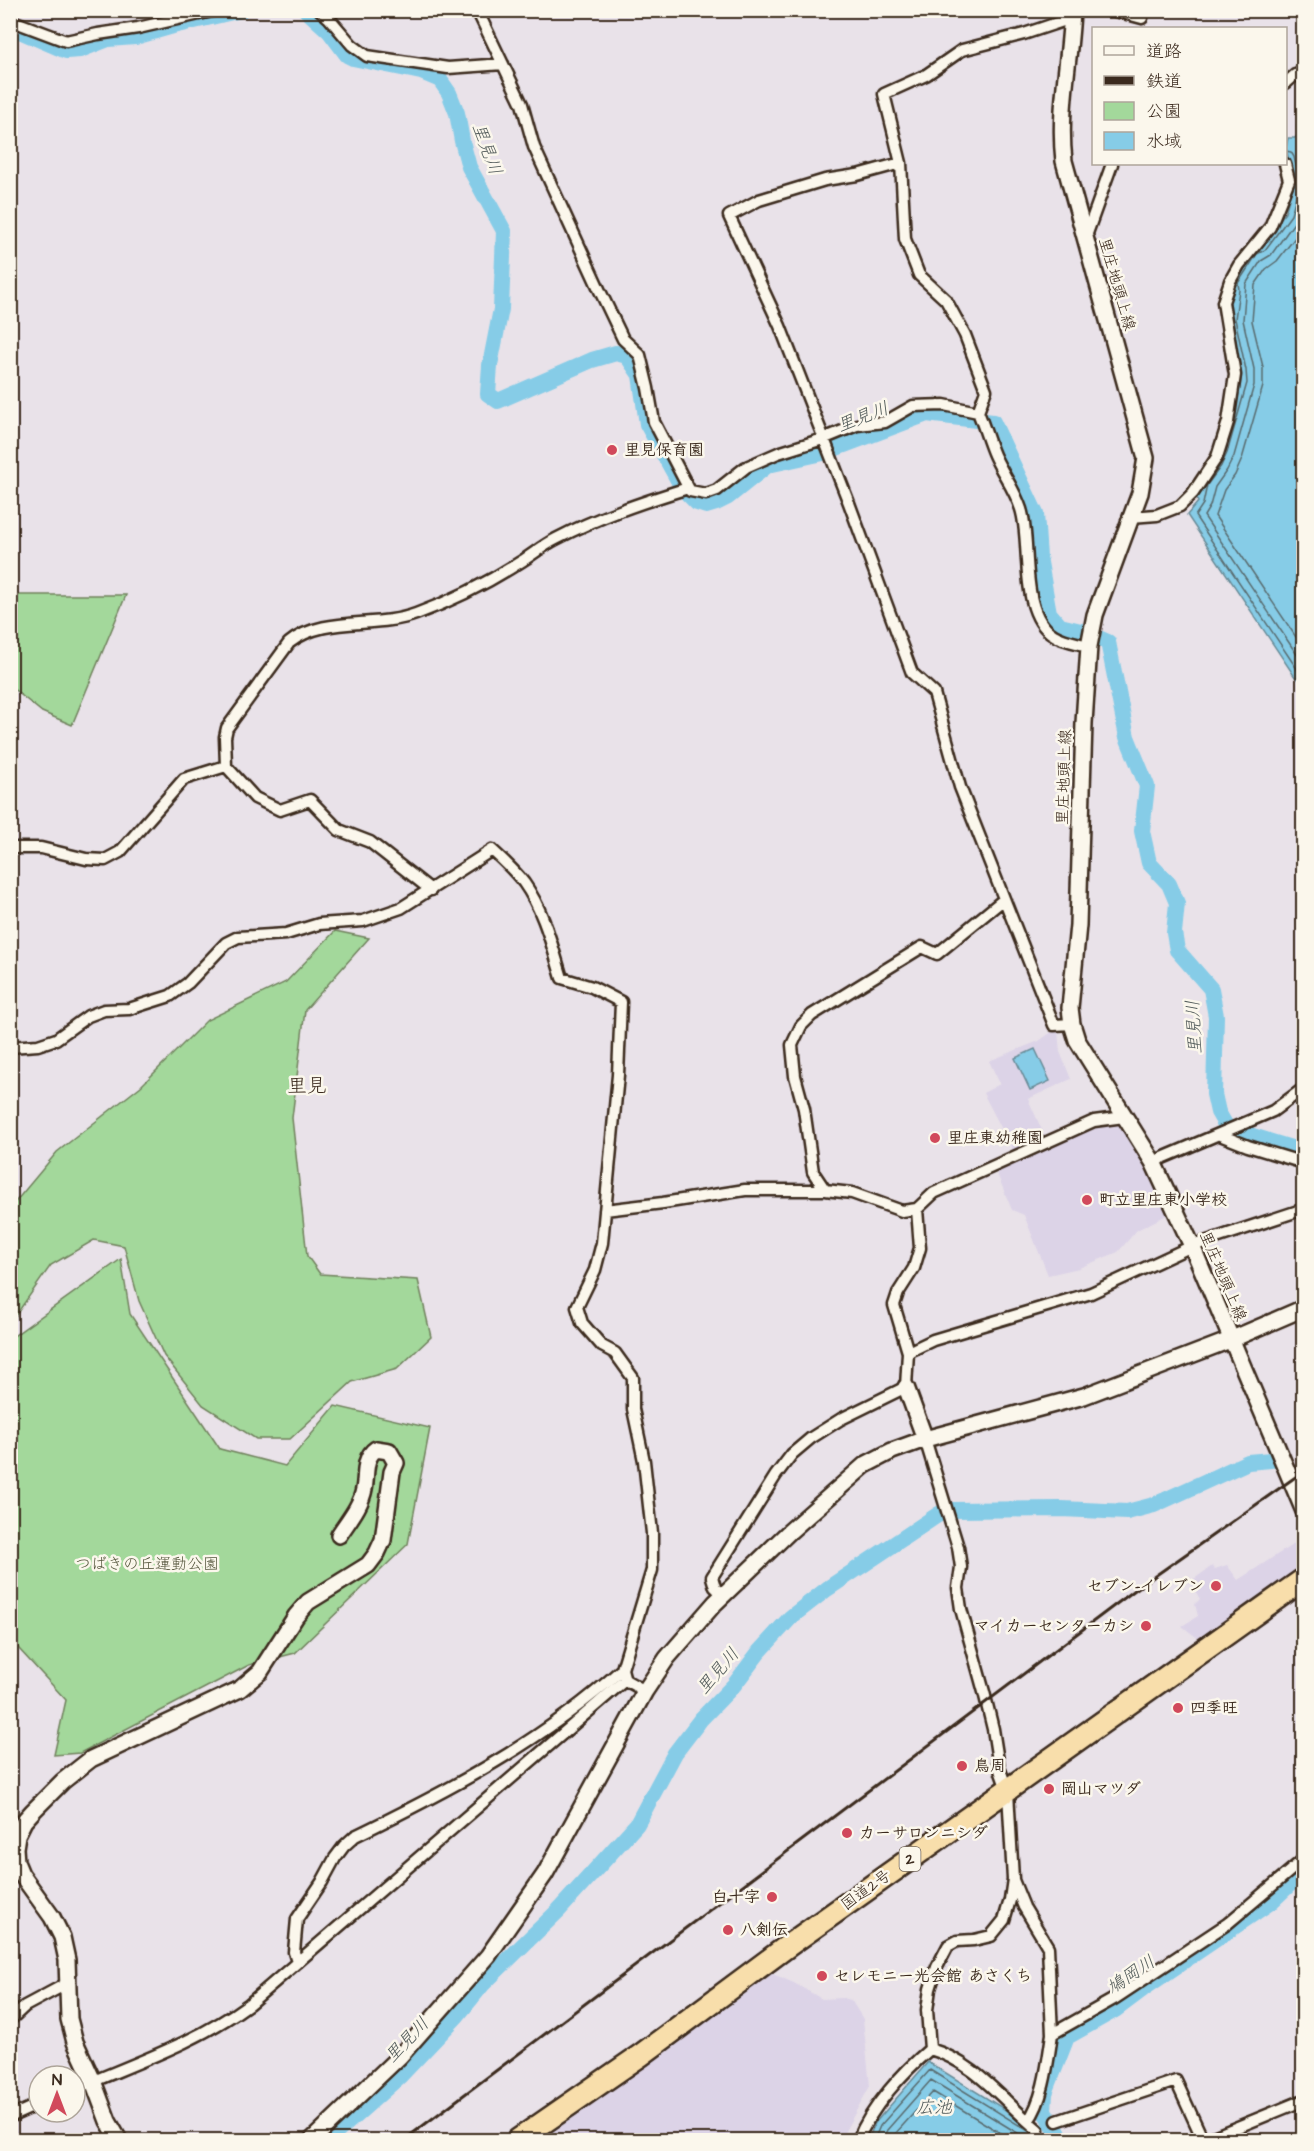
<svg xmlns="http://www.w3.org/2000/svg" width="1314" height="2151" font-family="'Architects Daughter','Klee One',sans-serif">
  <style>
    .built { fill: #dcd3e7 }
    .green { fill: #a3d89b; stroke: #6f815c; stroke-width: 1.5 }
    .water { fill: #86cce7; stroke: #688b97; stroke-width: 1.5 }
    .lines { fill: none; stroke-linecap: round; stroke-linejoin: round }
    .shore { stroke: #596b6e; stroke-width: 1.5 }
    .river { stroke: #86cce7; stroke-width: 16 }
    .street-casing { stroke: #3b2a1e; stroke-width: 15 }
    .secondary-casing { stroke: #3b2a1e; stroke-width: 20 }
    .highway-casing { stroke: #3b2a1e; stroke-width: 26 }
    .street { stroke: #fbf7ec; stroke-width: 10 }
    .secondary { stroke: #fbf7ec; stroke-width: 15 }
    .highway { stroke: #f8deab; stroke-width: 21 }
    .rail { stroke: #3b2a1e; stroke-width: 3 }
    .poi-dot { fill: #d1495b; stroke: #fbf7ec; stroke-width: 2 }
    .labels { text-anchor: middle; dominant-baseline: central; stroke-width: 5; stroke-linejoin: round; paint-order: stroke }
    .shield { fill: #fbf7ec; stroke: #75685c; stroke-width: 1.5 }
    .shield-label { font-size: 15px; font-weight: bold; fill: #3b2a1e }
    .street-label { font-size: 16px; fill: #3b2a1e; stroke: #fbf7ec }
    .poi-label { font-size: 16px; font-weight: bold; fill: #3b2a1e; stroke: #fbf7ec; text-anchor: start }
    .park-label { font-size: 16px; fill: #55563d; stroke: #fbf7ec }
    .water-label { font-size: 18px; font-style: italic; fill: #525b5a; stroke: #fbf7ec }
    .quarter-label { font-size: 20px; fill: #3b2a1e; stroke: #fbf7ec }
  </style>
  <rect width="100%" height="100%" fill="#e9e2e9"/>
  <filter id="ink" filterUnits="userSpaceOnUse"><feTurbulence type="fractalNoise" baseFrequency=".0167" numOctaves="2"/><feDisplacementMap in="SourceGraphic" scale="12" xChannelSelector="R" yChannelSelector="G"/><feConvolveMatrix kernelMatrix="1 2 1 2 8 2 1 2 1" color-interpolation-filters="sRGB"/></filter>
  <g filter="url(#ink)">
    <!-- built -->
    <path class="built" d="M1053 1031H1058L1060 1052 1071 1079 1028 1099 1046 1139 1015 1154 983 1093 1000 1084 989 1061 1039 1041Z
      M1104 1121H1121L1144 1156 1171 1213 1137 1230 1118 1252 1079 1268 1048 1275 1024 1215 1012 1210 995 1169Z
      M1303 1538V1565L1300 1568 1200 1640 1182 1626 1198 1616 1195 1604 1200 1599 1190 1582 1212 1566 1215 1569 1227 1565 1238 1580Z
      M768 1972 794 1983 822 1999 843 1998 851 2000 863 2019 870 2086 840 2140H537Z"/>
    <!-- green -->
    <path class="green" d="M11 595H126L72 725 42 712 11 687Z
      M335 931 369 938 305 1010 292 1118 307 1256 320 1274 418 1280 431 1337 397 1369 352 1382 290 1439H256L203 1405 164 1356 139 1301 124 1246 94 1240 51 1265 11 1322V1207L57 1152 141 1086 207 1020 286 982Z
      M121 1259 130 1314 220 1449 285 1466 335 1406 430 1428 408 1544 295 1653 249 1665 80 1753 54 1755 66 1700 19 1649 11 1636V1338Z"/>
    <!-- water -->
    <path class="water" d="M1303 114V682L1295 677 1187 515 1198 502 1196 497C1210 465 1242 409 1241 374 1240 355 1232 334 1227 314L1231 313 1230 302 1233 278 1285 213 1294 182 1286 148 1288 138H1295L1298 135 1297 125Z
      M1035 1049 1050 1081 1030 1090 1015 1058Z
      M928 2062 1038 2130 1039 2140H868L875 2123Z"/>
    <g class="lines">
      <!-- shore -->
      <path class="shore" d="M1286 151 1291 152 1294 157 1300 182 1291 215 1265 250 1257 254 1238 283 1239 290 1235 319 1246 370 1247 383 1227 453 1221 466 1207 485 1203 504 1195 516 1299 672 1304 675
        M1304 197 1296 220 1271 255 1261 261 1246 284 1243 320 1254 369V385L1234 456 1227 470 1215 487 1210 506 1204 516 1304 665
        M1304 226 1277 261 1266 269 1255 285 1252 321 1263 367V386L1242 459 1235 475 1224 490 1215 516 1304 649
        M874 2140 880 2126 930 2070 1030 2132
        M882 2140 887 2130 931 2080 1024 2137 1025 2140
        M892 2140 895 2134 933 2092 1012 2140"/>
      <!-- river -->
      <path class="river" d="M306 10 329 31 347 55 353 58 421 72 440 80 449 93 457 113 462 141 469 167 504 231 501 309 490 365 488 394 498 401 592 360 616 353 627 356 640 375 647 424 683 489 697 503 706 506 716 503 728 497 768 465 823 453 927 414 993 422 1036 514 1039 557 1049 613 1060 626 1085 632 1108 642 1127 737 1147 786 1142 831 1149 863 1169 884 1177 903 1174 933 1177 950 1211 989 1216 1016 1214 1094 1218 1112 1226 1126 1246 1134 1304 1152
        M10 27 66 51 80 50 108 39 135 37 173 26 241 10
        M328 2140 400 2076 457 2016 483 1984 558 1911 637 1824 675 1753 701 1719 734 1685 759 1652 791 1617 827 1589 939 1514 952 1510 1062 1509 1127 1512 1154 1505 1248 1462 1271 1460
        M1063 2140 1044 2111 1045 2093 1067 2037 1115 2010 1143 1989 1271 1902 1304 1871"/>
      <!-- street casing -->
      <g class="street-casing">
        <path id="street" d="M320 10 329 18 352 45 367 56 448 68 503 64
          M477 10 522 104 534 147 600 291 623 339 640 355 648 388 654 422 690 491 706 494 717 490 746 467 778 453 823 439 857 425 885 422 913 406 944 405 978 412
          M1112 10 1142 18V10
          M1072 18 1024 34 962 50 926 75 884 94 901 163 905 239 919 275 946 300 965 335 986 390 978 412C984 426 988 441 994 455 1002 473 1015 490 1021 509 1032 542 1018 614 1054 635 1063 641 1078 643 1089 646
          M10 20 66 41 98 34 138 28 217 10
          M1286 83 1295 75 1304 72
          M901 163 857 175 825 180 759 200 729 216 780 326 849 503 912 673 934 693 960 787 1054 1025 1072 1024
          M1085 239 1112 164
          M1131 517 1157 515 1180 506 1193 493 1217 457 1228 422 1235 375 1223 302 1230 281 1239 265 1270 227 1289 180 1285 164
          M226 766 255 798 280 810 310 800 339 830 370 842 431 890
          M10 848H41L86 859 105 860 120 852 184 779 226 766 225 737 227 728 289 643C323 615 376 629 416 614 452 601 489 582 522 561 533 554 544 545 556 539 598 517 643 502 688 488
          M10 1047 38 1045 56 1039 88 1016 104 1010 129 1009 170 996 188 983 226 943 238 937 286 934 319 924 363 921 401 908 492 850C503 860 515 871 524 883 544 911 552 946 562 978L592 987 621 1002 618 1075 602 1243 595 1270 577 1307 582 1323 602 1346 615 1353 633 1378V1409L644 1461 652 1533V1570L622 1669 625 1680
          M1220 1135 1248 1146 1304 1163
          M1153 1162 1273 1111 1304 1088
          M825 1190 813 1172 804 1109 795 1076 792 1045 801 1026 812 1015 922 947 937 954 1003 900
          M605 1210 663 1203 745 1190H825L852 1193 902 1211 917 1209 934 1193 1094 1121 1124 1117
          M908 1352 933 1340 1091 1293 1192 1246 1304 1209
          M925 1439 958 1547 961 1567 958 1588 961 1609 984 1692 993 1729 999 1767 1008 1792 1013 1879 1010 1900 1004 1920 991 1936 974 1940 957 1941 948 1946 937 1967 930 1989 927 2010 930 2049
          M723 1595 715 1587 712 1577 776 1475 792 1454 811 1438 841 1419 906 1387 908 1352 894 1305 898 1293 914 1268 920 1248 917 1209
          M1013 1880 1024 1907 1048 1947 1052 2034
          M297 1962 294 1952 297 1919 322 1882 335 1858 344 1846 355 1836C450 1790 543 1741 622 1669
          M10 2020 25 2006 66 1984
          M75 2089C135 2063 196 2043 249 2004L625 1680 645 1691
          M10 2117 39 2104
          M1028 2121C1044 2100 1048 2060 1052 2034L1114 1999 1227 1924 1304 1859
          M1057 2121 1176 2081 1203 2140
          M858 2140C871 2107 903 2072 930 2049 975 2062 1003 2101 1038 2130
          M1206 2140 1304 2100"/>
      </g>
      <!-- secondary casing -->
      <g class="secondary-casing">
        <path id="secondary" d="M1072 10C1070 60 1058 111 1064 161L1146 458 1140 493 1095 615 1089 646 1084 723 1078 925 1070 1008 1072 1024 1077 1040 1153 1162 1192 1246 1304 1511
          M906 1387 925 1439
          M119 2140 108 2121 93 2081 75 2042 69 2019 67 1960 62 1937 52 1917 21 1874 16 1862 15 1848 17 1835 24 1821 33 1811 63 1781 91 1759 240 1689 260 1672 296 1616 308 1602 368 1565 377 1553 383 1540 392 1472 396 1463 389 1451 376 1449C363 1458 367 1475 364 1489 361 1506 348 1521 339 1535
          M312 2140 400 2056 488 1956 545 1874 645 1691 667 1658 715 1603 789 1532 865 1465 892 1451 925 1439 1084 1396 1230 1340 1304 1308"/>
      </g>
      <!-- highway casing -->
      <g class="highway-casing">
        <path id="highway" d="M518 2140 641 2055 789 1945 1304 1579"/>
      </g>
      <!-- street -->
      <use href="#street" class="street"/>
      <!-- secondary -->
      <use href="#secondary" class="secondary"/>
      <!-- highway -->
      <use href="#highway" class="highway"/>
      <!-- rail -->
      <path class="rail" d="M404 2140 1135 1590 1304 1471"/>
    </g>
  </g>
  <!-- markers -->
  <g class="poi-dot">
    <circle cx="612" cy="450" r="6"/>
    <circle cx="935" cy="1138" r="6"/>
    <circle cx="1087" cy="1200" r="6"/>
    <circle cx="1216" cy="1586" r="6"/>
    <circle cx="1146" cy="1626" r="6"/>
    <circle cx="1178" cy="1708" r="6"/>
    <circle cx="962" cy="1766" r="6"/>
    <circle cx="1049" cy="1789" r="6"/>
    <circle cx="847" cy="1833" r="6"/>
    <circle cx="772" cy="1897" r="6"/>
    <circle cx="728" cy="1930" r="6"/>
    <circle cx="822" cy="1976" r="6"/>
  </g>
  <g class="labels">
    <!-- shield labels -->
    <rect class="shield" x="899.5" y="1847" width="21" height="24" rx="4.5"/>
    <g class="shield-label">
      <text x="910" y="1859">2</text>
    </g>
    <!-- street labels -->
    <g class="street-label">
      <text transform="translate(1117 284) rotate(74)">里庄地頭上線</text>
      <text transform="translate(1064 777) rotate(-88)">里庄地頭上線</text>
      <text transform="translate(1223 1276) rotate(67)">里庄地頭上線</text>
      <text transform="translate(866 1890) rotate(-36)">国道2号</text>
    </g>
    <!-- poi labels -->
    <g class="poi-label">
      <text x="624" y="450">里見保育園</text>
      <text x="947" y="1138">里庄東幼稚園</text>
      <text x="1099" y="1200">町立里庄東小学校</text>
      <text x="1204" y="1586" text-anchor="end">セブン-イレブン</text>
      <text x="1134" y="1626" text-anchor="end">マイカーセンターカシ</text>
      <text x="1190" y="1708">四季旺</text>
      <text x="974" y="1766">鳥周</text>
      <text x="1061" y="1789">岡山マツダ</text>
      <text x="859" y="1833">カーサロンニシダ</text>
      <text x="760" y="1897" text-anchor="end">白十字</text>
      <text x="740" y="1930">八剣伝</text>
      <text x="834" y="1976">セレモニー光会館 あさくち</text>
    </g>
    <!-- park labels -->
    <g class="park-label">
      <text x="147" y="1564">つばきの丘運動公園</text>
    </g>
    <!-- water labels -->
    <g class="water-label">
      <text transform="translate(487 149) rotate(70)">里見川</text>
      <text transform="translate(863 417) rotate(-21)">里見川</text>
      <text transform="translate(1194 1027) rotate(-93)">里見川</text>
      <text transform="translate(718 1671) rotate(-49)">里見川</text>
      <text transform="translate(1131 1975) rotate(-34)">鳩岡川</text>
      <text transform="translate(407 2040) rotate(-46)">里見川</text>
      <text x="934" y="2107">広池</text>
    </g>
    <!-- quarter labels -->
    <g class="quarter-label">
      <text x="307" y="1086">里見</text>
    </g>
  </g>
  <!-- margin -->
  <rect width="1314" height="2151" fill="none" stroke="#fbf7ec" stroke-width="36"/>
  <rect x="18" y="18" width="1278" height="2115" fill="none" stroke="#3b2a1e" stroke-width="2" filter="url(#ink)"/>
  <!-- legend -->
  <rect x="1092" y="27" width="195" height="138" fill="#fbf7ec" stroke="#aea59a" stroke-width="1.5"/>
  <rect x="1104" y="46" width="30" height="9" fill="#fbf7ec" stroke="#aea59a" stroke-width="1.5"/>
  <text x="1146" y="57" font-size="18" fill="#3b2a1e">道路</text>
  <rect x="1104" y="76" width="30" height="9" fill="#3b2a1e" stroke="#aea59a" stroke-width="1.5"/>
  <text x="1146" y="87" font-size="18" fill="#3b2a1e">鉄道</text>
  <rect x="1104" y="102" width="30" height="18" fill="#a3d89b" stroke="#aea59a" stroke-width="1.5"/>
  <text x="1146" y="117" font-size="18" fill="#3b2a1e">公園</text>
  <rect x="1104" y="132" width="30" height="18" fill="#86cce7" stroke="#aea59a" stroke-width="1.5"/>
  <text x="1146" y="147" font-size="18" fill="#3b2a1e">水域</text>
  <!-- north arrow -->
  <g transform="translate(57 2094)"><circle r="28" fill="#fbf7ec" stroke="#aea59a" stroke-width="1.5"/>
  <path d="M0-4.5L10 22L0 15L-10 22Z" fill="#d1495b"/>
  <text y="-9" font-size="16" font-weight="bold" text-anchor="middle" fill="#3b2a1e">N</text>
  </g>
</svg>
